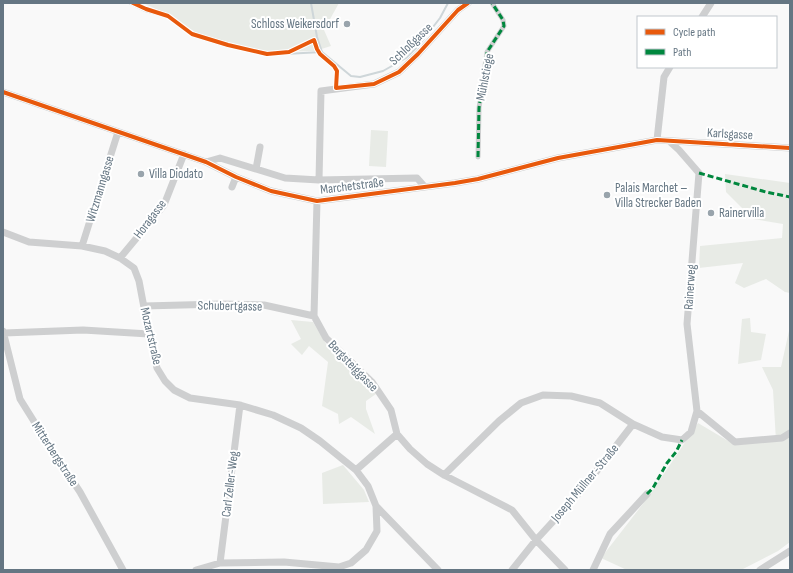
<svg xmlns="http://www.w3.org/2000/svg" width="793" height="573" font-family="'Sofia Sans Condensed',sans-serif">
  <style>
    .green { fill: #e8ebe6 }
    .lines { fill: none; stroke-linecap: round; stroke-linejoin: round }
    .stream { stroke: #ced6d9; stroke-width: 2 }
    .pedestrian { stroke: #cecfd0; stroke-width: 5 }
    .minor { stroke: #cecfd0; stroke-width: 7 }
    .quiet { stroke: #00873e; stroke-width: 3; stroke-dasharray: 6 3; stroke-linecap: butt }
    .cycleway-casing { stroke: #fff; stroke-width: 6 }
    .cycleway { stroke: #e8590c; stroke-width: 4 }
    .poi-dot { fill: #99a4ac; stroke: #fff; stroke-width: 1.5 }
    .labels { text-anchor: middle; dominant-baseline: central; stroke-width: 4; stroke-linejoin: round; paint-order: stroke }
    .poi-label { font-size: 13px; fill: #657683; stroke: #fff; text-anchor: start }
    .street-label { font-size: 13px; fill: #657683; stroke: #fff }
  </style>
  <rect width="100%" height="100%" fill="#f9f9f9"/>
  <!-- green -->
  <path class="green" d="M143 3H339L324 30 331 46 315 51 264 52 198 34 169 15Z
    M371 130 388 131 386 167 369 166Z
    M725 174 790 183V293L785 292 766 279 744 288 735 283 743 263 699 268 700 246 782 238 783 224 753 219 726 192Z
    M750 318 751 332 766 334 761 360 738 364 742 319Z
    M291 320 313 322 329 349 368 381 376 394 366 401V409L375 434 351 417 339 424 338 414 322 406 328 362 309 346 302 355 291 344 301 339Z
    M789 331 790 542 778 551 741 570H627L601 558 649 496 698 423 735 445 776 441 773 390 762 367H781Z
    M343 465 364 490 369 502 323 504 322 473Z"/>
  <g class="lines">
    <!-- stream -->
    <path class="stream" d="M129 3 145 11 168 17 191 34 210 39 226 46 266 55 322 52 351 76 360 77 383 71 406 58 419 45 440 18 448 3
      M311 3 317 37 322 52"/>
    <!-- pedestrian -->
    <path class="pedestrian" d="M478 157 479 108 487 52 504 26 503 20 492 3"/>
    <!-- minor -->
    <path class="minor" d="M702 17 711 3
      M3 92 206 162 236 177 271 191 317 201 455 183 478 179 558 158 657 140 790 148
      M657 140 664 77 670 67
      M206 162 220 158 285 178 319 180 417 178 425 187
      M256 169 260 147
      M319 180 321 91 374 84 399 72 418 54 458 10 468 3
      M232 187 236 177
      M317 201 314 316 326 338 372 382 391 410 397 434 410 449 427 464 444 475 512 510 536 540 565 570
      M3 232 29 242 82 246 105 251 120 258 134 268 139 281 149 334 157 368 165 381 174 390 190 398 240 405 273 415 301 428 320 441 356 470 368 486 376 506 377 531 366 550 351 563 339 567 284 562 220 563 196 570
      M82 246 118 132
      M120 258 164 205 184 154
      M144 306 221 304 264 305 314 316
      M3 331 20 399 45 439 80 492 123 570
      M4 333 83 330 149 334
      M697 411 735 442 782 438 790 433
      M356 470 397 434
      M444 475 499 421 521 403 543 395 571 396 600 403 633 424 662 437 682 440 691 432 697 411 687 324 699 173 679 150 669 141
      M376 506 438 570
      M220 563 240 405
      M512 570 536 540 582 490 633 424
      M593 570 610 534 647 494
      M760 570 790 551"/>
    <!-- quiet -->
    <path class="quiet" d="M478 157 479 108 487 52 504 26 503 20 492 3
      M699 173 766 192 790 197
      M647 494 653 488 667 463 676 452 682 440"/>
    <!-- cycleway casing -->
    <g class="cycleway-casing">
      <path id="cycleway" d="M133 3 146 9 168 16 192 34 228 45 267 54 289 52 314 40 317 49 320 54 334 66 337 71 336 88 374 84 399 72 418 54 458 10 468 3
        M3 92 206 162 236 177 271 191 317 201 455 183 478 179 558 158 657 140 790 148"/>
    </g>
    <!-- cycleway -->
    <use href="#cycleway" class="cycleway"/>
  </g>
  <!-- markers -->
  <g class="poi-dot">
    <circle cx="347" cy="24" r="4"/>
    <circle cx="141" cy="174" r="4"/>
    <circle cx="607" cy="195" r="4"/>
    <circle cx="711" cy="213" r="4"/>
  </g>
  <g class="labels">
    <!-- poi labels -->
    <g class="poi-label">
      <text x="339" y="24" text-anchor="end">Schloss Weikersdorf</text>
      <text x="149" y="174">Villa Diodato</text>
      <text x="615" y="188">Palais Marchet –<tspan x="615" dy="15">Villa Strecker Baden</tspan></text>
      <text x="719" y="213">Rainervilla</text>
    </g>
    <!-- street labels -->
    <g class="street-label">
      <text transform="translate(411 44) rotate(-44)">Schloßgasse</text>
      <text transform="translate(485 77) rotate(-79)">Mühlstiege</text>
      <text transform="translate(730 134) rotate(3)">Karlsgasse</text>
      <text transform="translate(352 186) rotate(-7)">Marchetstraße</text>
      <text transform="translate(100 189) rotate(-73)">Witzmanngasse</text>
      <text transform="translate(150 219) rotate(-53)">Horagasse</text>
      <text transform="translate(690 287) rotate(-86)">Rainerweg</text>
      <text transform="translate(230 306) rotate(1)">Schubertgasse</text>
      <text transform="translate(151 336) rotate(77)">Mozartstraße</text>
      <text transform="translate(353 366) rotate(46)">Bergsteiggasse</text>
      <text transform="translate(55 454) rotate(57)">Mitterbergstraße</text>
      <text transform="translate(585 483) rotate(-50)">Joseph Müllner-Straße</text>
      <text transform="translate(230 484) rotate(-83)">Carl Zeller-Weg</text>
    </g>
  </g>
  <!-- border -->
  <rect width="793" height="573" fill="none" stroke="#657683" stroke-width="8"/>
  <!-- legend -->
  <rect x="637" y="16" width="140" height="52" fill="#ffffff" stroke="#c1c8cd"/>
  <rect x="645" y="29" width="20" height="6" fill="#e8590c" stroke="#c1c8cd"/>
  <text x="673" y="36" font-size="12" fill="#657683">Cycle path</text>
  <rect x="645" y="49" width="20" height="6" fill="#00873e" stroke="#c1c8cd"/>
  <text x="673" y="56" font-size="12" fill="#657683">Path</text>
</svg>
